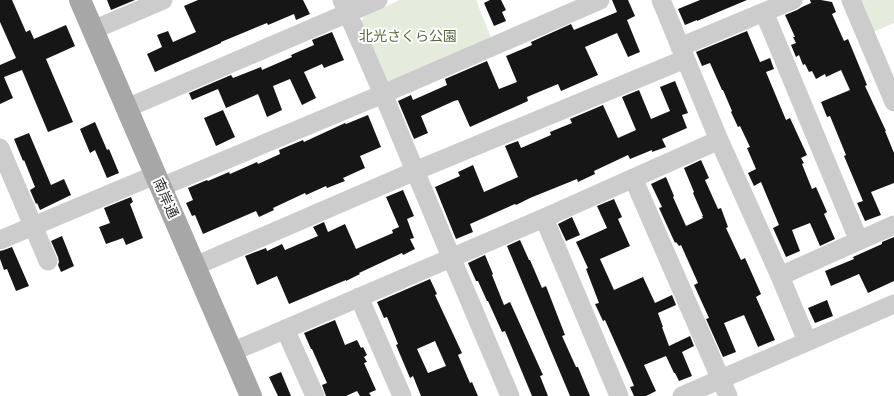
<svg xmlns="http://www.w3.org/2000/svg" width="894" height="396" font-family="Mulish,'Noto Sans JP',sans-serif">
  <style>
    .green { fill: #e6ecdd }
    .building { fill: #161616; fill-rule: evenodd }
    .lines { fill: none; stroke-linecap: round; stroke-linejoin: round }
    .minor { stroke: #ccc; stroke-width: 19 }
    .major { stroke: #a7a7a7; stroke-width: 22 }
    .labels { text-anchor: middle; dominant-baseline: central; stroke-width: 4; stroke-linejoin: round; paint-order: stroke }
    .park-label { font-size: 14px; fill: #556a3d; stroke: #fff }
    .street-label { font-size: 14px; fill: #2f2f2f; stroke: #fff }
  </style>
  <rect width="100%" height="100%" fill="#fff"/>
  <!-- green -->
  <path class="green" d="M400 0H476L492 40 391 82 383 79 360 24 364 16Z
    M859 0H894V23L873 32Z"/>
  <!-- building -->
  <path class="building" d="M0 0H12L26 32 30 30 34 39 66 25 75 46 46 59 73 122 48 132 22 70 4 77 13 98 0 104V65L16 58 0 22Z
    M107 0H135L111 10Z
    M198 0H303L310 14 296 20 294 14 268 25 267 23 221 42V43L155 72 147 54 162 47 157 35 168 31 173 42 196 32 184 6Z
    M490 0H501L506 10 502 12 506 21 494 26 484 3Z
    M612 0H628L635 16 627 20 640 52 628 57 617 33 585 47 598 75 561 91 558 84 527 97 528 101 470 127 458 100 454 101 421 116 428 133 414 139 398 101 411 95 413 100 447 85 445 79 487 61 499 89 517 82 506 56 532 45 531 42 571 24 574 30 617 12Z
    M700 0H747L697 21V20L685 25 678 9Z
    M810 0H821L832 2 836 12 832 14 844 41 848 39 867 85 865 86 886 131H885L894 153V183L871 192 881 215 865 221 857 203 863 201 844 156 846 155 830 116 827 117 821 102 850 90 841 70 826 77 825 74 816 79 812 71 809 72 805 64 803 65 799 55 796 57 791 45 796 43 793 37H795L785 15 797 10 802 7 811 3Z
    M747 31 760 62 770 58 774 69 766 72 786 120 790 118 807 155 801 158 804 163 802 164 812 189 816 187 827 212 824 214 835 239 820 246 810 223 792 230 800 251 786 257 773 228 779 225 761 182 754 186 748 173 756 169 747 148 750 147 740 126 738 127 731 112 732 111 723 90H722L710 63 702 66 696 52Z
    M332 32 344 60 324 68 322 64 304 72 316 98 302 105 290 79 273 86 282 110 267 117 258 94 226 108 218 89 192 100 189 93 231 75 233 78 261 67 262 70 292 57 291 55 314 45 312 40Z
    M675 81 688 113 682 115 687 128 662 139 666 147 652 152V150L630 159 628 155 594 171 595 174 578 182 577 179 530 198 516 205 515 204 470 224 473 232 456 239 435 187 460 176 458 172 473 165 484 192 518 177 505 146 518 141 521 148 551 135 550 132 572 123 570 119 603 105 618 138 636 130 622 97 639 90 651 119 670 111 660 87Z
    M223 110 235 137 216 146 204 118Z
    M368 115 381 147 360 156 365 168 343 178 345 181 327 188 326 186 306 195 305 193 273 208 274 210 259 217 256 211 203 234 195 215 192 216 186 203 193 200 188 188 207 180 208 181 229 172 230 174 257 162 258 164 280 154 279 150 303 140 304 142 345 123 346 124Z
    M95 122 107 150 109 149 119 173 107 178 95 150 90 153 80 129Z
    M29 133 51 185 64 179 71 195 40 210 37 203 36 204 30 190 35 187 24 160 23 161 14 139Z
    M701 160 709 178 705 180 718 209 721 208 728 227 726 228 741 260 745 258 761 294 756 297 775 340 758 347 744 315 724 323 736 352 723 357 706 319 709 318 694 285 698 283 681 245 679 246 676 242 675 243 659 208 662 207 651 184 666 177 674 196 673 197 686 226 703 218 702 216H703L693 193 694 192 684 168Z
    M403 190 414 216 407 219 414 238 410 239 415 249 403 255 402 253 359 273 360 274 346 281V280L289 304 277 276 257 285 245 256 266 248 267 251 282 244 285 250 318 236 313 227 324 222 328 232 345 224 356 249 393 233 392 230 399 227 386 197Z
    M131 197 133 202 130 204 143 238 126 245 123 238 106 244 99 227 110 223 104 208Z
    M614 199 622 217 618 219 630 246 600 259 614 290 643 277 655 303 672 295 676 305 658 313 663 327H662L669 346 690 336 694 346 682 352 692 376 679 381 675 373H674L666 356 644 365 656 391 646 396H634L630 387 634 386 630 376 605 320 603 321 595 304 599 303 586 269 588 268 576 242 607 228 597 206Z
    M572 217 580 235 566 241 558 224Z
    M62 236 74 266 61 272 58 265 59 262 58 257 51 241Z
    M894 237V281L868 293 859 274 831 286 825 271 854 259 853 257 882 244V242Z
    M520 240 529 260H530L542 288 546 286 565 335 562 336 576 367H578L590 396H570L507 246Z
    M12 247 29 286 16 291 7 269 4 270 0 259V251L4 250Z
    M485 255 493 274 492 275 504 305 510 302 543 375 540 376 548 396H532L505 331 502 332 488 301H487L478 281H476L468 263Z
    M430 279 437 294 435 295 462 353 458 355 470 383 472 382 478 396H421L413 376 410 378 396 345 398 344 387 317 384 318 377 302ZM435 341 446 366 428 373 417 349Z
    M827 300 833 316 815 323 808 308Z
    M335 320 345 345 357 340 361 348 363 347 367 355 364 357 367 362 364 363 376 390 369 393 371 396H360L357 391 346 396H326L322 385 327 383 312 349H311L304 333Z
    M281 372 291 396H278L269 377Z"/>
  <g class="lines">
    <!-- minor -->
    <path class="minor" d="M342 0 383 94 451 257 510 396
      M661 0 719 140 780 276 807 341
      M851 0 894 102
      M764 12 859 241
      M93 30 163 0
      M680 47 793 0
      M127 108 378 0
      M0 148 48 261
      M633 178 728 396
      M161 187 383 94 600 0
      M544 218 619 396
      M0 240 155 175
      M195 266 415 171 685 59
      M780 276 894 225
      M359 297 402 396
      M285 329 315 396
      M232 352 544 218 719 140
      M682 396 894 304"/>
    <!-- major -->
    <path class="major" d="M80 0 251 396"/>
  </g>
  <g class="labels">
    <!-- park labels -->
    <g class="park-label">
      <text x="408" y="36">北光さくら公園</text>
    </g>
    <!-- street labels -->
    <g class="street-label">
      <text transform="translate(166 198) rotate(66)">南岸通</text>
    </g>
  </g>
</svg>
